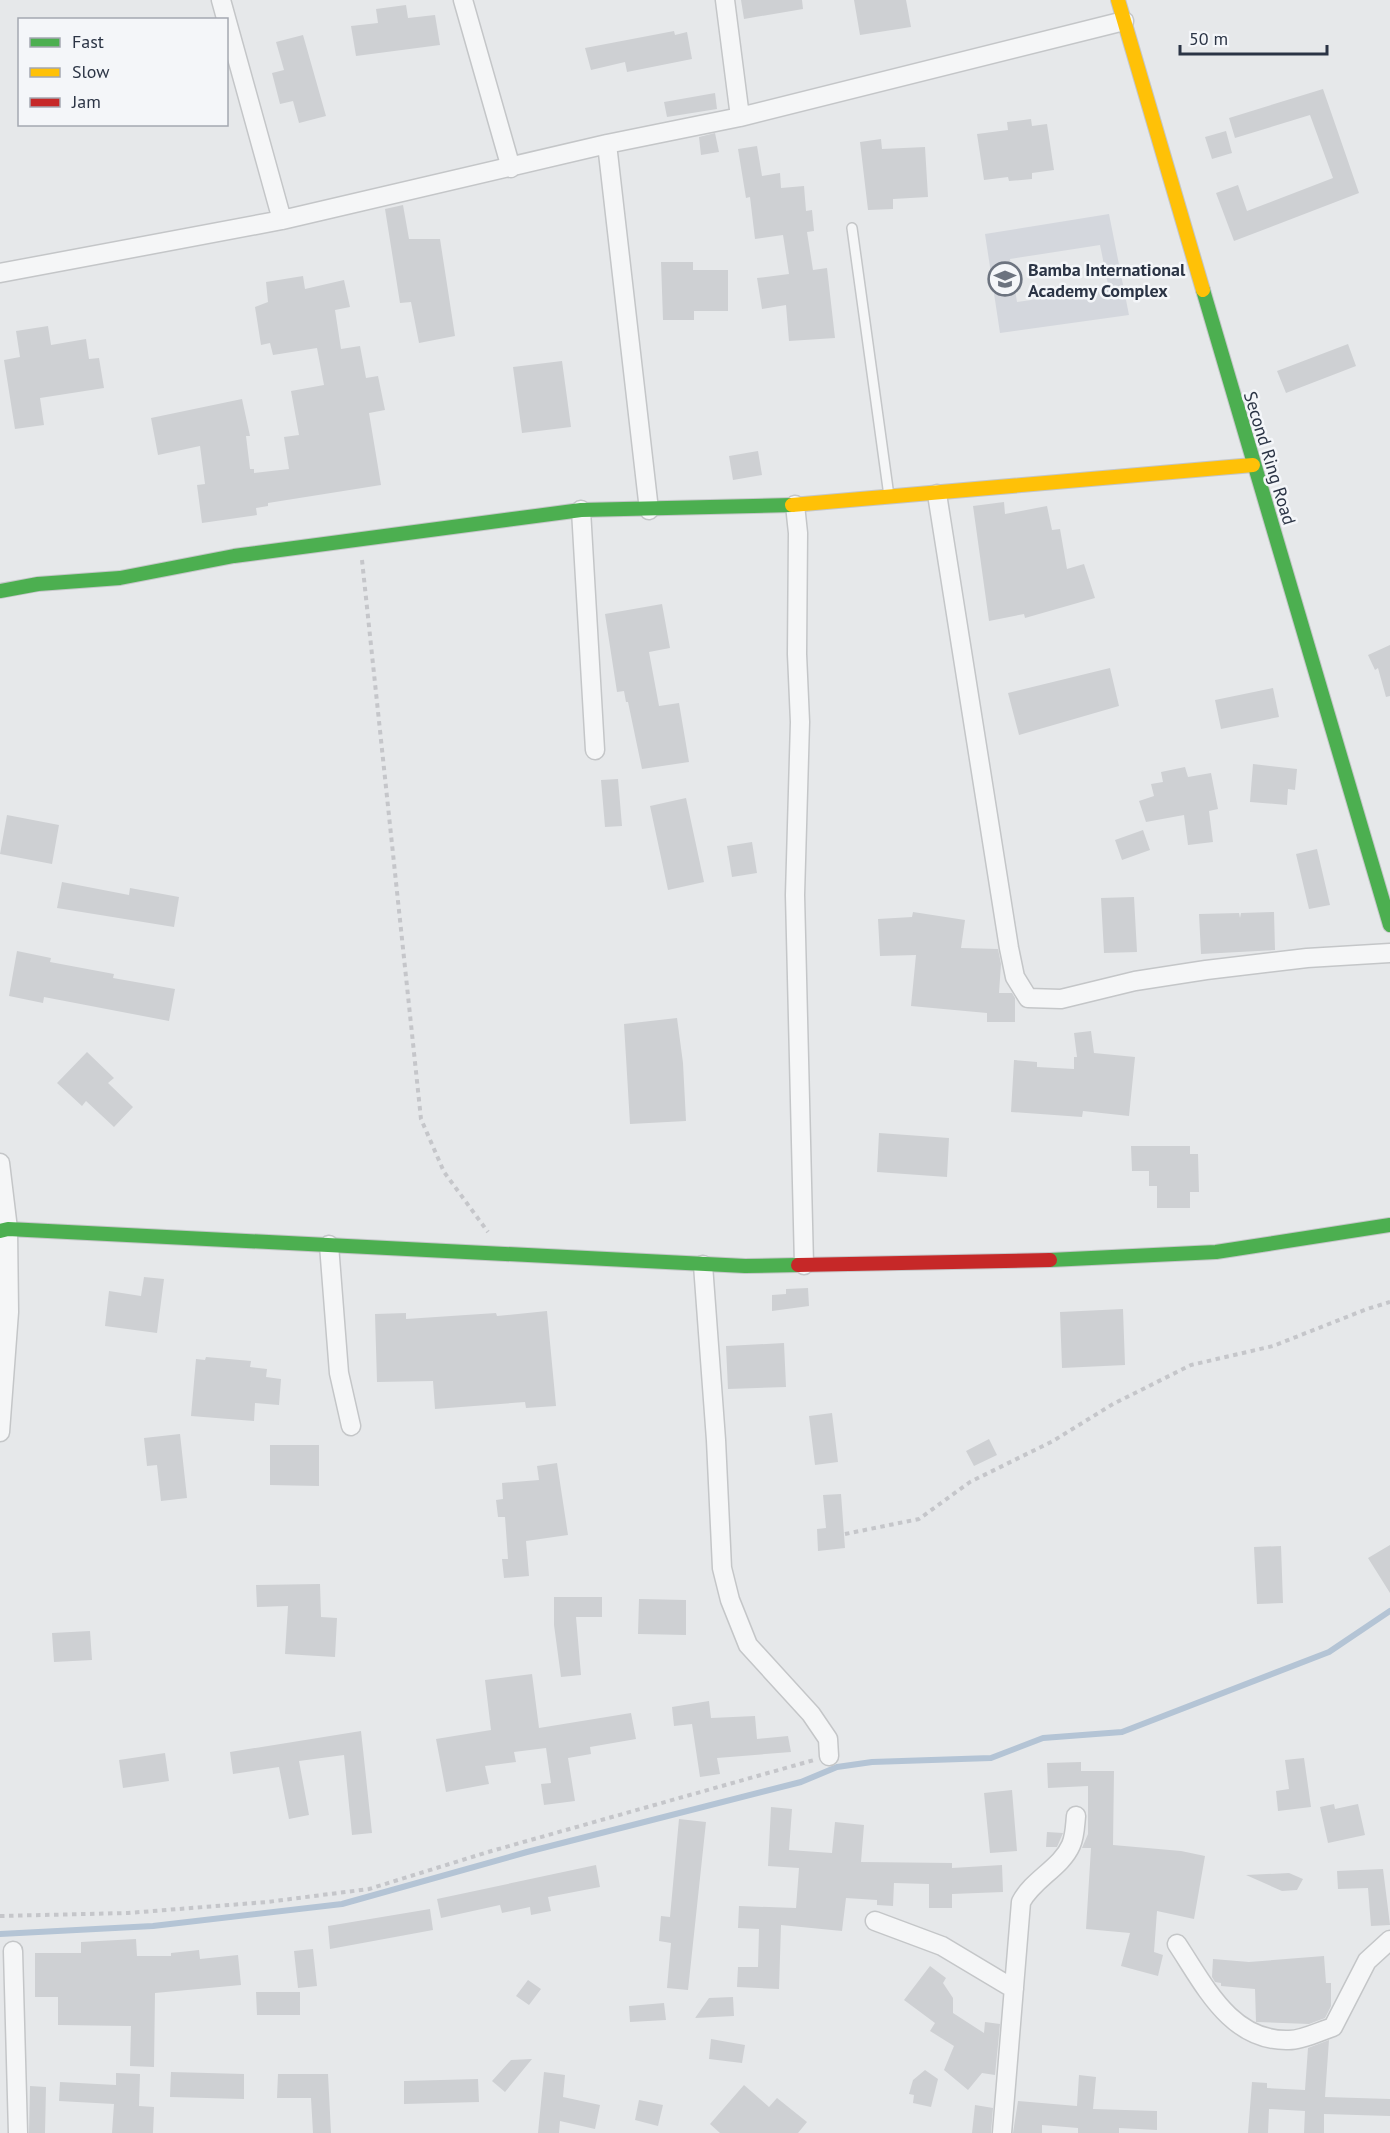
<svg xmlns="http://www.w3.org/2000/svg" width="1390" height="2133" font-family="'PT Sans',sans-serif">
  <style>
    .built { fill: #d4d7dd; fill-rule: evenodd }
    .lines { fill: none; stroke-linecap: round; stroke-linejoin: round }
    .stream { stroke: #b4c4d5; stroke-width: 6 }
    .building { fill: #ced0d3 }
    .lane-casing { stroke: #c4c6c8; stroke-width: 12 }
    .street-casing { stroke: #c4c6c8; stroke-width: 21 }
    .fast-casing { stroke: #c4c6c8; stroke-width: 16 }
    .slow-casing { stroke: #c4c6c8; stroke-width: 16 }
    .jam-casing { stroke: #c4c6c8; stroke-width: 16 }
    .path { stroke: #c5c6ca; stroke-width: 4; stroke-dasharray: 4.5 4.5; stroke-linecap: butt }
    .lane { stroke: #f5f6f7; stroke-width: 9 }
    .street { stroke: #f5f6f7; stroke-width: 18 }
    .fast { stroke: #4caf50; stroke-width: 14 }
    .slow { stroke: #ffc107; stroke-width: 14 }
    .jam { stroke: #c62828; stroke-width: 14 }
    .labels { text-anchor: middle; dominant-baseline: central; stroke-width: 5; stroke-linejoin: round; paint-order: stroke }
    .poi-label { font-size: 18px; font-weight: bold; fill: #2b3445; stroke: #f4f6f9; text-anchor: start }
    .street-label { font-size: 18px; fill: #2b3445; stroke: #f4f6f9 }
  </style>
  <rect width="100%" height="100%" fill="#e6e8ea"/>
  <!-- built -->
  <path class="built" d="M1109 214 1129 315 1000 333 985 234ZM1100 245 1109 289 1017 302 1015 290 1021 289 1018 269 1012 270 1010 259Z"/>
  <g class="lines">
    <!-- stream -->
    <path class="stream" d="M0 1934 153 1926 342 1904 527 1852 801 1782 837 1767 872 1762 991 1758 1043 1738 1122 1732 1329 1652 1390 1611"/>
  </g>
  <!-- building -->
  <path class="building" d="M741 0H802L803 9 744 19Z
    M854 0H906L911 27 860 35Z
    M406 5 408 18 435 15 440 45 356 56 351 26 378 23 376 9Z
    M674 31 675 35 687 32 692 59 627 72 625 62 591 70 585 48Z
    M303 35 326 116 299 123 293 101 280 104 272 73 284 70 276 42Z
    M1323 89 1359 193 1234 241 1216 193 1238 185 1247 211 1333 178 1310 115 1235 138 1229 118Z
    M715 93 717 109 667 117 664 102Z
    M1031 119 1032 126 1047 124 1054 170 1032 173V179L1009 181 1008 177 984 180 977 134 1008 130 1007 122Z
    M1226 131 1232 153 1212 159 1205 137Z
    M715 133 719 152 701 155 699 137Z
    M881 139 882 149 925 147 928 197 893 199V209L868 210 860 142Z
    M757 146 762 176 780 173 781 188 804 186 806 211 812 210 814 231 807 232 813 270 827 268 835 338 789 341 786 305 762 309 757 278 789 274 783 235 755 239 750 197 746 198 738 149Z
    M403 205 409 239H440L455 336 419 343 411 302 400 303 385 209Z
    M661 262H693V270H728V311H694V320H663Z
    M303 276 305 289 344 280 350 307 335 310 341 349 360 346 366 378 378 376 385 410 369 413 381 485 268 503V506L256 508 257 515 202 523 197 485 205 484 200 446 158 455 151 418 242 399 250 436H246L250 469H254V473L289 469 284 437 299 435 291 391 324 385 317 348 273 355 270 343 261 345 255 307 268 302 266 282Z
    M48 326 51 345 86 339 89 359 99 358 104 388 40 398 44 425 15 429 4 360 20 357 16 331Z
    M1348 344 1356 366 1286 393 1277 371Z
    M562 361 571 427 522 433 513 367Z
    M758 451 762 475 733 480 729 456Z
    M1004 502 1005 514 1047 506 1052 530 1060 529 1067 569 1084 564 1095 598 1025 618 1024 614 989 621 973 506Z
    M662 604 670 648 649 652 659 706 679 703 689 762 642 769 628 702H626L624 691 617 692 605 614Z
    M1390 645V696L1386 697 1378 668 1375 670 1368 655Z
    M1110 668 1119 706 1019 735 1008 693Z
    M1273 688 1279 717 1221 729 1215 700Z
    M1253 764 1297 769 1295 790 1288 789 1287 805 1250 802Z
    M1185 767 1188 777 1211 773 1218 809 1209 811 1213 842 1188 845 1184 815 1146 822 1139 801 1154 796 1151 784 1163 782 1161 772Z
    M618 779 622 826 605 827 601 780Z
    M686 798 704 882 668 890 650 806Z
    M7 815 59 825 52 864 0 854Z
    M1143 830 1150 850 1122 860 1115 840Z
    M752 842 757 873 732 877 727 846Z
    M1317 849 1330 905 1309 909 1296 854Z
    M62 882 129 895 130 888 179 897 174 927 57 908Z
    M1134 897 1137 952 1104 953 1101 898Z
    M913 912 965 920 961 948 998 949 1001 964 999 993H1012L1015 998V1022H987V1013L911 1006 916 955 880 956 878 919 912 917Z
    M1274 912 1275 950 1201 954 1199 914 1239 913 1240 918 1241 913Z
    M17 951 51 958 50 962 114 974 113 978 175 989 169 1021 44 997 43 1003 9 996Z
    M677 1018 683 1063 686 1121 630 1124 624 1024Z
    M1091 1031 1094 1053 1135 1057 1129 1116 1083 1111 1082 1117 1011 1112 1014 1060 1037 1062V1067L1074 1069V1057H1077L1074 1033Z
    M87 1052 114 1078 108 1083 133 1107 114 1127 86 1101 82 1106 57 1083Z
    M879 1133 949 1138 947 1177 877 1172Z
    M1131 1146H1190V1154H1198L1199 1192H1190V1208H1157V1186H1149V1171H1132Z
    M144 1277 164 1279 157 1333 105 1326 109 1291 141 1296Z
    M808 1288 809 1306 772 1311V1295L786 1294V1289Z
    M1123 1309 1125 1365 1062 1368 1060 1312Z
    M547 1311 556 1406 526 1408 525 1402 435 1409 433 1381 377 1382 375 1314 406 1313V1319L496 1313 497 1316Z
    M784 1343 786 1387 728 1389 726 1346Z
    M206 1357 251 1361 250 1367 267 1369 266 1377 281 1379 279 1405 255 1403 254 1421 191 1416 196 1359 205 1360Z
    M832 1413 838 1462 815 1465 809 1416Z
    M180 1434 187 1498 161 1501 157 1465 147 1466 144 1438Z
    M989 1439 997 1455 974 1466 966 1451Z
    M270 1445H319V1486L270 1485Z
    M557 1463 568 1535 526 1541 529 1576 504 1578 502 1559H508L505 1517H498L496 1500 503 1499 502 1483 539 1480 537 1466Z
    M841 1494 845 1548 818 1551 817 1529 826 1528 823 1495Z
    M1390 1545V1593L1368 1558Z
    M1281 1546 1283 1603 1257 1604 1254 1547Z
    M320 1584 321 1617 337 1618 335 1657 285 1654 288 1606 257 1607 256 1585Z
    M554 1597H602V1617H576L581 1675 561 1677 554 1625Z
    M639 1599 686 1600V1635L638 1634Z
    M90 1631 92 1660 54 1662 52 1633Z
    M532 1674 539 1728 631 1713 636 1739 590 1747 591 1754 568 1758 575 1801 544 1805 541 1784 551 1783 546 1748 514 1752 516 1762 485 1766 489 1784 446 1792 436 1739 491 1730 485 1680Z
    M709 1701 711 1718 755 1716 757 1739 788 1736 791 1752 717 1758 720 1774 700 1777 692 1724 674 1726 672 1707Z
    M361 1731 372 1833 352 1835 344 1755 299 1761 309 1815 289 1819 279 1767 233 1774 230 1752Z
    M165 1753 169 1781 123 1788 119 1760Z
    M1304 1758 1311 1807 1278 1811 1276 1791 1289 1789 1285 1760Z
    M1081 1762V1771H1114L1113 1845 1181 1851 1205 1856 1194 1919 1157 1911 1154 1952 1163 1955 1158 1976 1121 1966 1130 1933 1086 1929 1091 1848H1082L1088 1834V1786L1048 1788 1047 1763Z
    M1012 1790 1017 1851 990 1853 984 1793Z
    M1334 1804 1335 1809 1358 1804 1365 1835 1328 1843 1320 1807Z
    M771 1807 792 1809 789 1850 832 1853 835 1822 864 1825 861 1862 952 1863V1868L1002 1865 1003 1892 952 1894V1908H929V1884L894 1883 893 1906 877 1905V1900L846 1898 842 1931 781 1925 779 1989 737 1987 738 1967H758L759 1929 738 1928 739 1906 796 1908 799 1868 768 1866Z
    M679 1819 706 1822 688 1990 667 1988 671 1943 659 1941 661 1916 670 1917Z
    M1047 1832 1063 1833 1057 1847H1046Z
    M596 1865 600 1887 548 1897 551 1911 531 1915 530 1907 502 1913 500 1905 441 1918 437 1899Z
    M1383 1869 1390 1925 1371 1926 1368 1888 1338 1889 1337 1871Z
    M1289 1873 1303 1879 1297 1890 1282 1891 1246 1875Z
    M430 1909 433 1930 330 1949 328 1926Z
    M136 1939 137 1956H171V1953L199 1950 200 1959 238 1955 241 1985 155 1993 154 2067 130 2066 131 2026 58 2025V1997H35V1953H81V1942Z
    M313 1949 317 1986 298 1988 294 1951Z
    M1324 1956 1326 1983H1331V2006L1325 2018 1309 2024 1256 2022 1255 1989 1221 1986V1983L1215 1982 1212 1977 1213 1959 1249 1962Z
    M930 1966 946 1978 943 1983 953 1998V2013L984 2033 985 2022 1000 2024 995 2075 982 2073 968 2090 944 2070 954 2046 930 2031 935 2023 904 2000Z
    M528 1980 541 1989 529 2005 516 1996Z
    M256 1992H300V2015H257Z
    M733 1997 734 2016 695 2018 709 1998Z
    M664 2003 666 2020 630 2022 629 2006Z
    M711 2039 745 2045 742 2063 709 2059Z
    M1329 2040 1325 2097 1390 2099V2116L1324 2114V2133H1304L1305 2111 1269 2109 1268 2133H1248L1252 2082 1267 2083V2088L1305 2090 1308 2048Z
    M532 2059 505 2092 492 2081 511 2060Z
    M925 2070 938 2079 931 2107 913 2103 914 2095 909 2094 913 2080Z
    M171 2072 244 2074V2099L170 2097Z
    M544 2072 565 2075 563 2097 600 2105 595 2129 560 2121 559 2133H538Z
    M116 2073 140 2074 139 2106 154 2107 153 2133H112L114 2104 59 2101 60 2082 116 2085Z
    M278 2074H328L331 2133H313L311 2098H277Z
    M1079 2075 1096 2077 1093 2109 1157 2111V2130L1119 2128V2133H1078V2128L1042 2125V2133H1013L1018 2101 1077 2106Z
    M478 2079 479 2102 404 2104V2081Z
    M744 2085 769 2107 777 2098 807 2122 798 2133H720L710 2124Z
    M30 2086 46 2087 45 2133H29Z
    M639 2100 663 2105 658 2126 635 2120Z
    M975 2105 993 2108 991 2133H972Z"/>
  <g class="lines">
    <!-- lane casing -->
    <g class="lane-casing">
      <path id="lane" d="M852 228 889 496"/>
    </g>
    <!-- street casing -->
    <g class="street-casing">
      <path id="street" d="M221 0 282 220
        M463 0 511 168
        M725 0 740 117
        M607 144 649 510
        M0 273 282 220 607 144 740 117 1124 21
        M937 494 1009 948 1015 977 1028 998 1061 999 1135 981 1206 970 1307 958 1390 953
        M795 505 798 533 797 654 800 722 795 895 804 1265
        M581 510 595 750
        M0 1163 8 1229 9 1312 0 1432
        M329 1245 339 1373 351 1426
        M703 1265 716 1440 722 1568 730 1600 748 1645 811 1714 828 1739 829 1756
        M875 1921 942 1946 1014 1989
        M1177 1944C1205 1986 1231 2042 1289 2040 1303 2040 1320 2031 1333 2027L1367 1961 1390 1940
        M13 1951 18 2133
        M1002 2133 1021 1902C1033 1879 1061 1868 1071 1845 1075 1836 1075 1826 1076 1816"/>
    </g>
    <!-- fast casing -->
    <g class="fast-casing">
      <path id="fast" d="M1203 290 1390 925
        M0 591 38 584 120 578 234 556 581 510 792 505
        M0 1231 8 1229 745 1266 798 1265
        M1050 1260 1216 1252 1390 1225"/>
    </g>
    <!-- slow casing -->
    <g class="slow-casing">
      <path id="slow" d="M1118 0 1203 290
        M792 505 1253 465"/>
    </g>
    <!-- jam casing -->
    <g class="jam-casing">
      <path id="jam" d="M798 1265 1050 1260"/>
    </g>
    <!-- path -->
    <path class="path" d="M362 560 421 1119 444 1172 488 1232
      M845 1534 919 1519 970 1482 1053 1441 1113 1404 1191 1365 1273 1346 1367 1309 1390 1302
      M0 1916 128 1913 267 1902 369 1889 488 1852 814 1760"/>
    <!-- lane -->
    <use href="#lane" class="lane"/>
    <!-- street -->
    <use href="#street" class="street"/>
    <!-- fast -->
    <use href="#fast" class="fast"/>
    <!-- slow -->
    <use href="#slow" class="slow"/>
    <!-- jam -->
    <use href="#jam" class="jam"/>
  </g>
  <!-- icons -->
  <defs>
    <g id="school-ring" transform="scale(1.725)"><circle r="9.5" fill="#f4f6f9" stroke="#6c737f" stroke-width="1.5"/><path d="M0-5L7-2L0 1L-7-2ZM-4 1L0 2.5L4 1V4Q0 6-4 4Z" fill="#6c737f"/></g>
  </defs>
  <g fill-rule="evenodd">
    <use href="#school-ring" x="1005" y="279"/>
  </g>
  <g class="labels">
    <!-- poi labels -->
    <g class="poi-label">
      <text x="1028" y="269">Bamba International<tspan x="1028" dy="21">Academy Complex</tspan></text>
    </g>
    <!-- street labels -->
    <g class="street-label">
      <text transform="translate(1270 458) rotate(73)">Second Ring Road</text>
    </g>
  </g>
  <!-- legend -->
  <rect x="18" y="18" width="210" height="108" fill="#f4f6f9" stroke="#a4a8b1" stroke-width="1.5"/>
  <rect x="30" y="38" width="30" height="9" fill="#4caf50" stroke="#a4a8b1" stroke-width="1.5"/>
  <text x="72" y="48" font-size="18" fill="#2b3445">Fast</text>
  <rect x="30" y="68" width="30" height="9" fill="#ffc107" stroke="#a4a8b1" stroke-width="1.5"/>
  <text x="72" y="78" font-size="18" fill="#2b3445">Slow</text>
  <rect x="30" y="98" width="30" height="9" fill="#c62828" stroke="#a4a8b1" stroke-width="1.5"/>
  <text x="72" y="108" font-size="18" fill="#2b3445">Jam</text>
  <!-- scale -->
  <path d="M1180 45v9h147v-9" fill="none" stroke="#2b3445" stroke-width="3"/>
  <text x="1189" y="45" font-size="18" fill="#2b3445" stroke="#f4f6f9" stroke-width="4.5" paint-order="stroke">50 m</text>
</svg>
